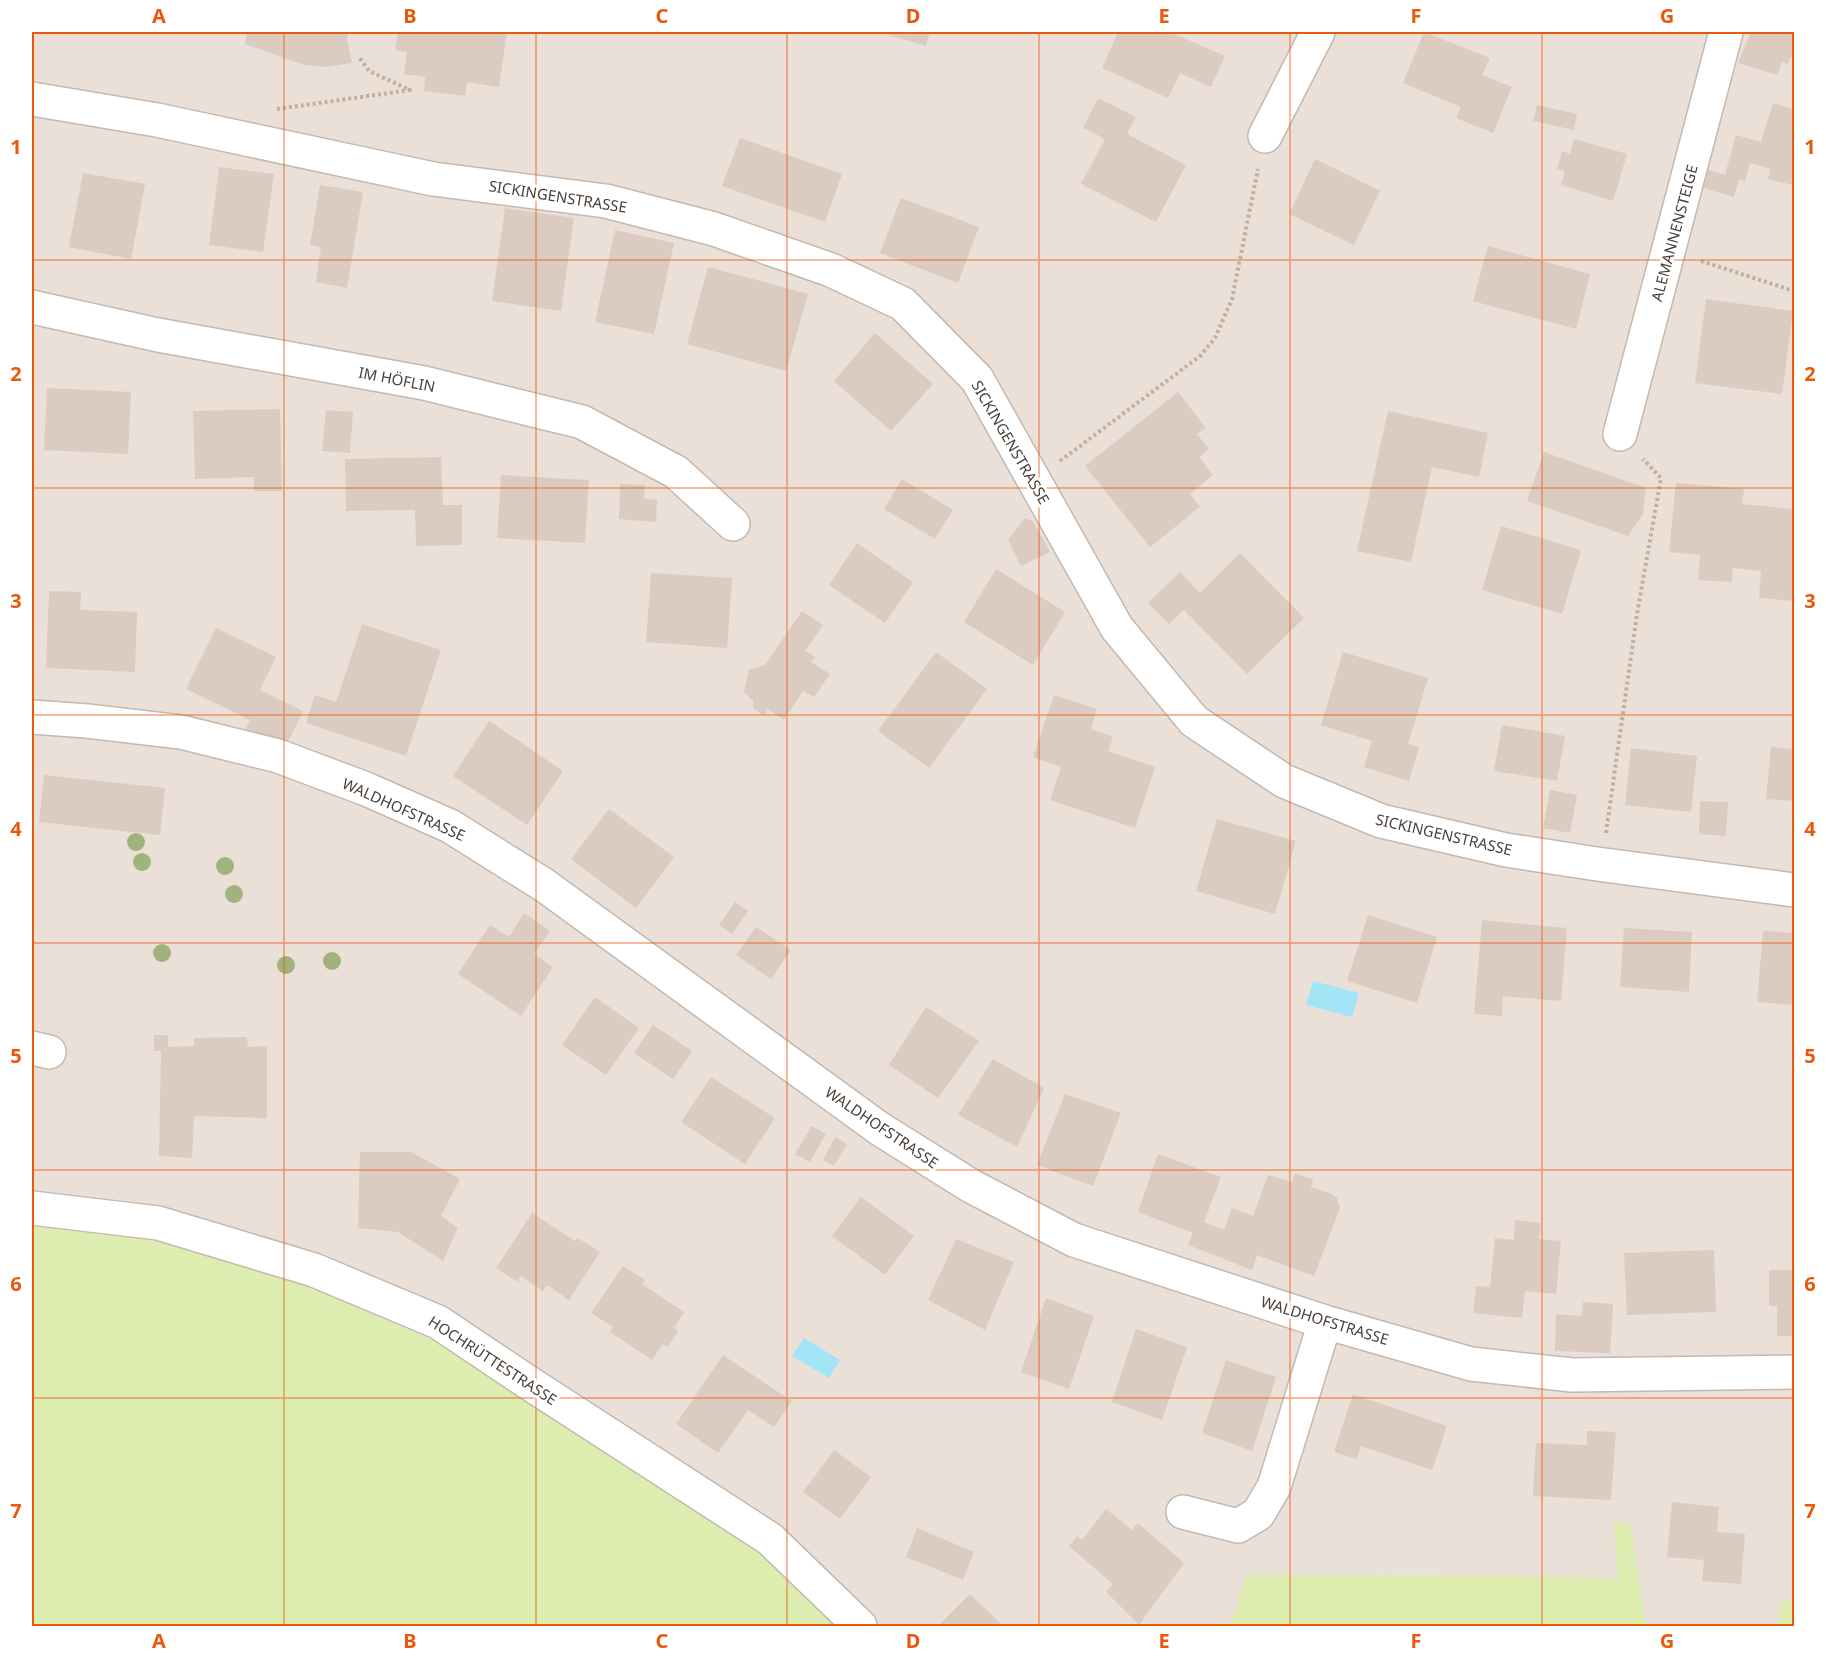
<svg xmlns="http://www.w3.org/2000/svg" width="1826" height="1658" font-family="'Noto Sans',sans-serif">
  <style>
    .residential { fill: #eae0d7 }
    .green { fill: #ddedaf }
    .water { fill: #a2e5f6 }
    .building { fill: #dbcbc1 }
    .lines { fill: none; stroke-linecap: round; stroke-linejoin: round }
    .minor-casing { stroke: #c5b8ae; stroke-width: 36 }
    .path { stroke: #c5ae9b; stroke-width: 4; stroke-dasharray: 3 3; stroke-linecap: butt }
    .minor { stroke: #fff; stroke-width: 33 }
    .tree { fill: #a0b37d }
    .grid { fill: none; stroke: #e8590c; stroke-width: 1.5; stroke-opacity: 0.55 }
    .labels { text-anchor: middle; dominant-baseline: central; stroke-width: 6; stroke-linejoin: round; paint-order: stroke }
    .street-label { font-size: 15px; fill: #4a3f37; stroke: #fff }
    .neatline { fill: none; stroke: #e8590c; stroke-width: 2 }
    .grid-label { font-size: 20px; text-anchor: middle; font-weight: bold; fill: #e8590c }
  </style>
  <rect width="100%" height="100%" fill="#f6efe9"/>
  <!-- residential -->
  <path class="residential" d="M32 32H1794V1598L1780 1604 1778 1626H1646L1630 1524 1614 1522 1619 1579 1556 1576 1246 1575 1235 1613 1227 1626H849L32 1222Z"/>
  <!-- green -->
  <path class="green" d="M32 1222 138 1232 244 1259 469 1356 777 1553 849 1626H32Z
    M1614 1522 1630 1524 1646 1626H1227L1235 1613 1246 1575 1556 1576 1618 1579Z
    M1794 1598V1626H1778L1780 1604Z"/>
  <!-- water -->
  <path class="water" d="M1313 981 1359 993 1352 1017 1306 1005Z
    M804 1338 840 1360 829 1378 792 1356Z"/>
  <!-- building -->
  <path class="building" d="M247 32H348L347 39 352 63 326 67 304 65 245 44Z
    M398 32H507L499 87 467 82 465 96 424 91 425 77 404 74 407 52 395 50Z
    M878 32H930L926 46Z
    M1118 32H1170L1225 56 1211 87 1180 73 1168 98 1102 68Z
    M1424 32 1490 58 1482 75 1512 87 1493 133 1456 118 1461 107 1403 83Z
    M1751 32H1794V59L1791 57 1788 64 1782 62 1777 75 1738 63Z
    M1098 98 1136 117 1127 134 1186 165 1156 222 1081 184 1105 139 1083 128Z
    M1773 103 1794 109V179L1793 185 1768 179 1771 169 1750 163 1745 181 1739 179 1734 197 1703 188 1708 170 1725 175 1736 135 1761 142Z
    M1537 105 1577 114 1574 130 1533 121Z
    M740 138 842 174 825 222 722 186Z
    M1574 139 1627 154 1613 201 1561 185 1565 171 1557 169 1562 151 1570 154Z
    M1315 159 1380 191 1354 245 1289 214Z
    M219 167 274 174 263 252 209 245Z
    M83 173 145 184 131 259 69 247Z
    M320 185 363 192 347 288 316 282 321 247 310 245Z
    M901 198 979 227 958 283 880 253Z
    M505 208 574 218 561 311 492 301Z
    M615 230 674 243 654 334 595 322Z
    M1488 246 1590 274 1576 329 1473 301Z
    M708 267 808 294 786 371 687 344Z
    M1706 299 1793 311 1782 394 1695 383Z
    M875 333 933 384 891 431 834 381Z
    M47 388 131 392 128 454 44 450Z
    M1178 392 1206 428 1197 434 1209 449 1199 457 1213 475 1190 494 1200 507 1150 547 1085 466Z
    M280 409 282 491H254V477L195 479 193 411Z
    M326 410 353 412 350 453 322 451Z
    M1388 411 1488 433 1479 477 1432 467 1411 562 1357 551Z
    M1544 452 1646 488 1643 514 1628 536 1527 501Z
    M441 457 443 505H462V545L416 546 415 510 346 511 345 459Z
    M501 475 589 480 585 543 497 538Z
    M902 479 953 510 935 539 884 509Z
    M1676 483 1744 489 1742 504 1794 509V601L1759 598 1761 571 1733 568 1732 582 1698 580 1700 555 1669 552Z
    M620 484 645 485 644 499 657 500 656 522 619 519Z
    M1025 518 1033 521 1050 552 1021 566 1008 540Z
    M1501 526 1581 550 1562 614 1482 590Z
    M857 543 913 582 885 623 829 585Z
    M1240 553 1304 618 1247 674 1184 610 1169 624 1148 603 1180 572 1200 593Z
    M996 569 1065 612 1033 665 964 622Z
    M651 573 732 578 727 648 646 642Z
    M49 591 81 592 80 610 137 612 135 672 46 668Z
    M802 611 823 625 805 651 815 657 811 662 830 674 814 697 803 691 784 720 768 709 764 716 753 708V701L744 692 749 670 765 665Z
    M362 624 441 650 406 756 306 723 315 695 336 702Z
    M216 628 276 657 260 690 303 711 285 748 246 729 250 720 186 689Z
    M936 652 987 689 929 768 878 731Z
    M1343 652 1428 678 1408 744 1419 747 1409 781 1364 767 1372 741 1321 725Z
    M1054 695 1097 709 1091 729 1113 737 1108 751 1155 767 1135 828 1050 800 1061 767 1033 757Z
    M489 721 563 771 527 825 453 776Z
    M1502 725 1565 736 1557 781 1494 771Z
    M1771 747 1794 749V801L1766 799Z
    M1631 748 1697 756 1691 812 1625 805Z
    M44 775 165 788 160 835 39 822Z
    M1550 790 1577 795 1570 833 1543 828Z
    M1700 801 1728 802 1726 836 1699 834Z
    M609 809 674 857 636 908 571 859Z
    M1217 819 1296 841 1275 914 1196 891Z
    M735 902 748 911 732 934 719 925Z
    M524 913 550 931 534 954 553 967 521 1016 458 974 490 925 509 937Z
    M1368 915 1437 937 1417 1003 1347 981Z
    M1482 920 1567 928 1561 1001 1503 996 1502 1016 1474 1014Z
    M756 927 791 950 771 979 736 955Z
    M1624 928 1692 932 1689 992 1620 987Z
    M1763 931 1794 933V1005L1757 1002Z
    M595 997 639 1028 606 1075 562 1045Z
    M926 1007 979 1041 938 1098 889 1065Z
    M653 1025 692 1051 673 1079 634 1053Z
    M154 1035H168V1047L194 1046V1038L247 1037 248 1047 267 1046V1118L194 1116 192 1158 159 1156 161 1051H154Z
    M993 1059 1044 1088 1017 1147 958 1115Z
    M711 1077 775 1118 745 1164 681 1122Z
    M1065 1094 1121 1113 1093 1186 1037 1165Z
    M812 1126 826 1134 810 1162 795 1154Z
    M835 1137 847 1144 834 1166 823 1160Z
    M360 1152H411L460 1179 441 1216 458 1228 443 1261 398 1232 358 1228Z
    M1158 1154 1221 1177 1204 1222 1224 1230 1232 1208 1253 1216 1268 1175 1292 1182 1295 1174 1313 1179 1311 1187 1332 1194 1337 1198 1340 1208 1314 1276 1257 1255 1252 1270 1188 1245 1193 1233 1138 1212Z
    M861 1197 914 1236 885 1275 832 1236Z
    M532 1213 575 1241 578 1238 600 1252 569 1300 547 1285 543 1291 521 1276 518 1282 496 1268Z
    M1515 1220 1541 1223 1539 1239 1561 1241 1556 1294 1525 1291 1522 1318 1473 1313 1476 1286 1490 1287 1495 1238 1514 1240Z
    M956 1239 1014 1262 985 1330 928 1300Z
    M1714 1250 1716 1312 1627 1315 1624 1253Z
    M623 1266 645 1280 642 1284 684 1312 674 1328 678 1331 668 1347 663 1344 652 1360 610 1332 613 1327 591 1313Z
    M1769 1270H1794V1336H1777V1306H1769Z
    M1046 1298 1094 1316 1069 1389 1021 1372Z
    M1583 1302 1613 1304 1610 1353 1555 1351 1556 1314 1582 1316Z
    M1136 1329 1187 1347 1162 1420 1112 1402Z
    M723 1355 792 1401 774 1427 748 1410 718 1453 676 1424Z
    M1226 1360 1276 1377 1252 1451 1202 1433Z
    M1353 1394 1447 1426 1432 1470 1361 1446 1357 1459 1334 1452Z
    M1587 1431 1616 1432 1611 1500 1533 1496 1536 1443 1587 1445Z
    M834 1450 871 1477 840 1519 803 1492Z
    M1672 1502 1719 1507 1717 1532 1745 1534 1741 1584 1702 1581 1704 1560 1667 1557Z
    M1106 1509 1132 1530 1138 1523 1184 1563 1139 1625 1106 1592 1113 1584 1069 1546 1077 1536 1082 1540Z
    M917 1528 974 1552 963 1580 906 1557Z
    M970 1594 1003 1626H938Z"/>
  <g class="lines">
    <!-- minor casing -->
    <g class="minor-casing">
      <path id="minor" d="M32 99 157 120 433 179 606 201 714 229 831 270 903 304 977 379 1117 628 1194 721 1284 781 1381 821 1506 850 1597 864 1794 890
        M1265 136 1318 32
        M32 307 158 335 424 383 582 422 676 472 733 524
        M1620 434 1726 32
        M32 717 87 721 181 732 278 756 366 789 450 826 544 885 880 1129 971 1186 1074 1240 1325 1322 1471 1364 1572 1375 1794 1372
        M32 1048 49 1052
        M32 1208 158 1223 314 1270 438 1322 526 1381 770 1539 860 1626
        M1183 1512 1238 1526 1258 1514 1274 1487 1325 1322"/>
    </g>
    <!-- path -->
    <path class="path" d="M277 109 410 90 369 71 359 57
      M1701 261 1794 291
      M1060 461 1200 356 1215 338 1232 299 1258 169
      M1606 833 1637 614 1661 478 1643 459"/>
    <!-- minor -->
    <use href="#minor" class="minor"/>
  </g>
  <!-- trees -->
  <g class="tree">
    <circle cx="136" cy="842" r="9"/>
    <circle cx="142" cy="862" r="9"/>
    <circle cx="225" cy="866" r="9"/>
    <circle cx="234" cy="894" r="9"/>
    <circle cx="162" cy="953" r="9"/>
    <circle cx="332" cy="961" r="9"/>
    <circle cx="286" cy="965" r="9"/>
  </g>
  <!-- grid -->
  <path class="grid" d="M284 32V1626M536 32V1626M787 32V1626M1039 32V1626M1290 32V1626M1542 32V1626M32 260H1794M32 488H1794M32 715H1794M32 943H1794M32 1170H1794M32 1398H1794"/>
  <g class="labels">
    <!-- street labels -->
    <g class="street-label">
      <text transform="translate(558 196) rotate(9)">SICKINGENSTRASSE</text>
      <text transform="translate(1674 233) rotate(-75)">ALEMANNENSTEIGE</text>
      <text transform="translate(397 379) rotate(11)">IM HÖFLIN</text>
      <text transform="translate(1011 442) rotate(60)">SICKINGENSTRASSE</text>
      <text transform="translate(404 809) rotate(24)">WALDHOFSTRASSE</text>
      <text transform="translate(1444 834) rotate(13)">SICKINGENSTRASSE</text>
      <text transform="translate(882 1127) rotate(34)">WALDHOFSTRASSE</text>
      <text transform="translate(1325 1320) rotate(17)">WALDHOFSTRASSE</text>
      <text transform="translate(493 1360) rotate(33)">HOCHRÜTTESTRASSE</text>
    </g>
  </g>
  <!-- border -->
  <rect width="1826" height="1658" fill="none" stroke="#ffffff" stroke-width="66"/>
  <rect x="33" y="33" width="1760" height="1592" class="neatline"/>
  <g class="grid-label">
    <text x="159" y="23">A</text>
    <text x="410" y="23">B</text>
    <text x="662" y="23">C</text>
    <text x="913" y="23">D</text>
    <text x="1164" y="23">E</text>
    <text x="1416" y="23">F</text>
    <text x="1667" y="23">G</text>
    <text x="16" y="154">1</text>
    <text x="1810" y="154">1</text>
    <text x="16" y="381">2</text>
    <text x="1810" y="381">2</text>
    <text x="16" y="608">3</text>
    <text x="1810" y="608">3</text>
    <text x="16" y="836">4</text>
    <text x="1810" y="836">4</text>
    <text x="16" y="1063">5</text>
    <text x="1810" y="1063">5</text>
    <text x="16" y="1291">6</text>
    <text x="1810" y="1291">6</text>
    <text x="16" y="1518">7</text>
    <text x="1810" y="1518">7</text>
    <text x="159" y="1648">A</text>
    <text x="410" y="1648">B</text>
    <text x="662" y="1648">C</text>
    <text x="913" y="1648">D</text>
    <text x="1164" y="1648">E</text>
    <text x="1416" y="1648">F</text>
    <text x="1667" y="1648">G</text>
  </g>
</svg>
